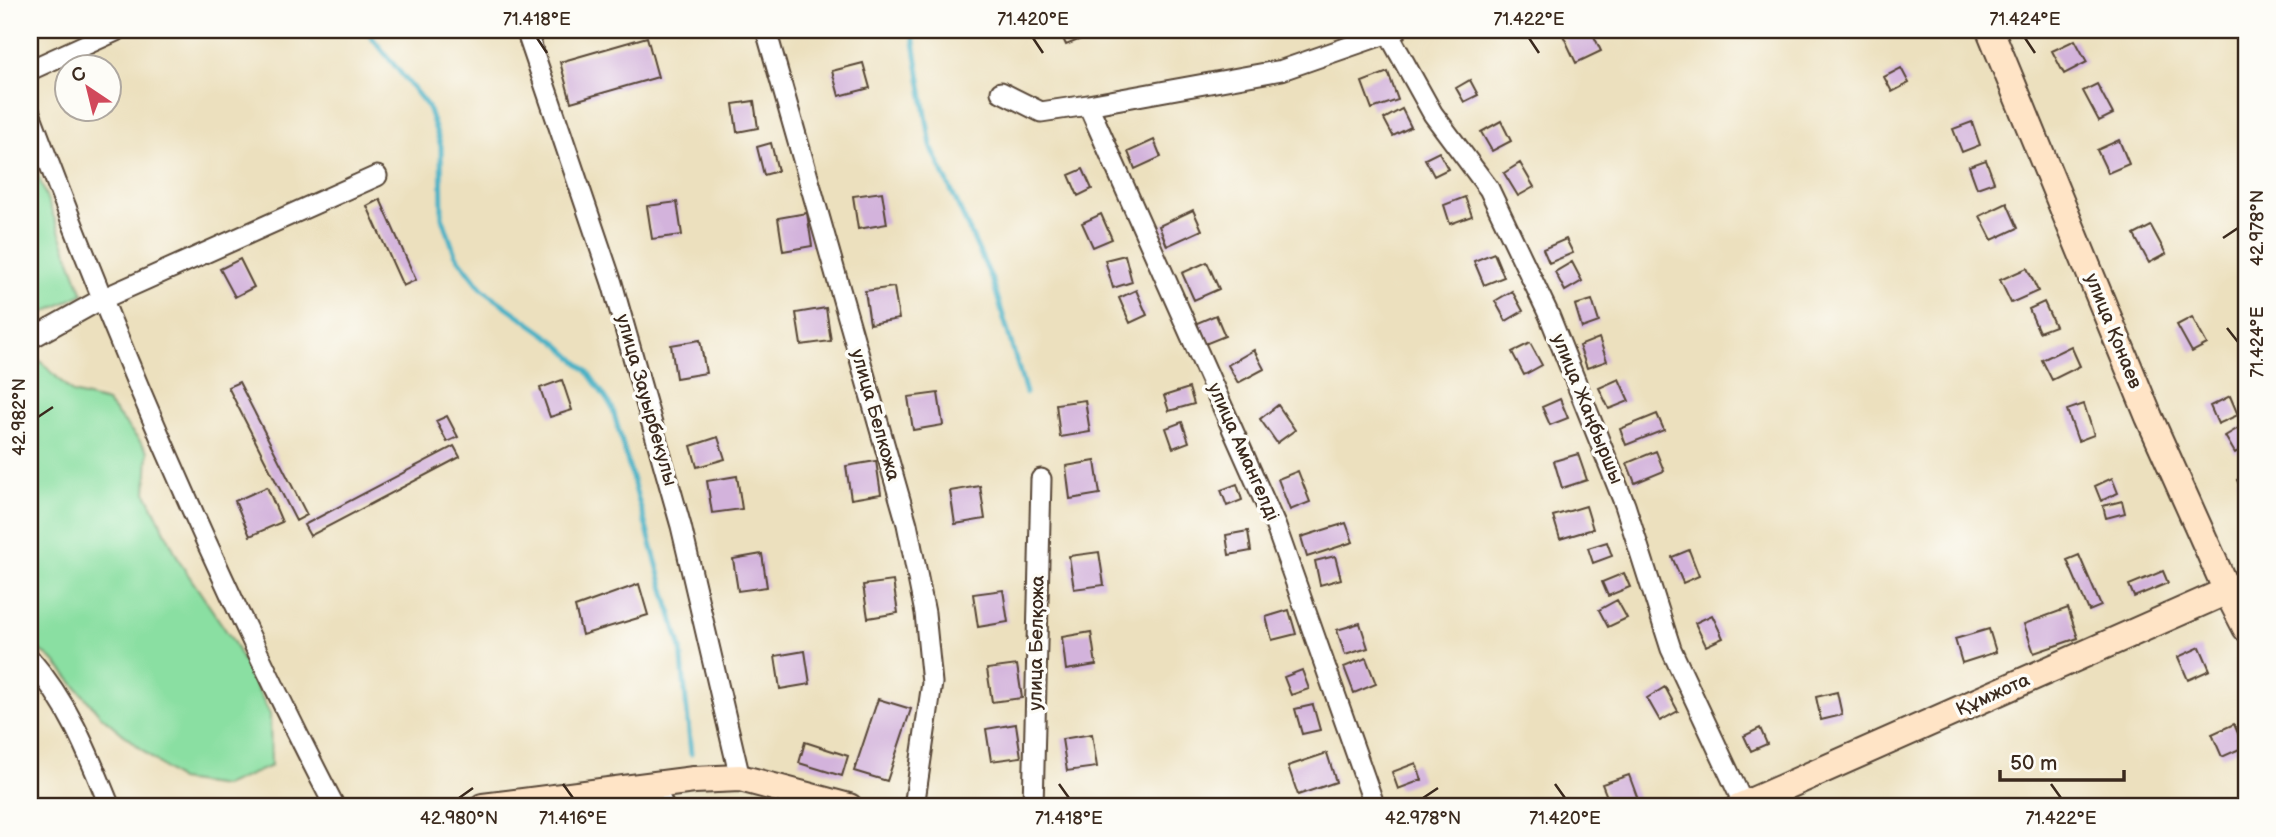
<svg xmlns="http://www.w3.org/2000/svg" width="2276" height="837" font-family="'Balsamiq Sans',sans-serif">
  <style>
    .green { fill: #8adfa2; stroke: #628460; stroke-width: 2 }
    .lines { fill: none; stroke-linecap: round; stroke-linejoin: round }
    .stream { stroke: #47b1c5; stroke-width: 5 }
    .building { fill: #d3b3dc }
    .street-casing { stroke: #564536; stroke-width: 23 }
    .secondary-casing { stroke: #564536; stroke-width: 30 }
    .street { stroke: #fff; stroke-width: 19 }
    .secondary { stroke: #ffe4c6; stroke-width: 26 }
    .ticks { fill: none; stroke: #3b2a1e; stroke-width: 2.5 }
    .labels { text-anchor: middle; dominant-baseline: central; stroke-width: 7; stroke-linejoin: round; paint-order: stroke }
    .street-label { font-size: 19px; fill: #3b2a1e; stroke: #fdfcf7 }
    .neatline { fill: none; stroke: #3b2a1e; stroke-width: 2.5 }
    .ticks-label { font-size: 18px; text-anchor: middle; fill: #3b2a1e }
  </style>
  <rect width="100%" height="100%" fill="#fdfcf7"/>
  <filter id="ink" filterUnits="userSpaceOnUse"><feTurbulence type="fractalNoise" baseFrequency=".0143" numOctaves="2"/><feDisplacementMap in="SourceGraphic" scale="14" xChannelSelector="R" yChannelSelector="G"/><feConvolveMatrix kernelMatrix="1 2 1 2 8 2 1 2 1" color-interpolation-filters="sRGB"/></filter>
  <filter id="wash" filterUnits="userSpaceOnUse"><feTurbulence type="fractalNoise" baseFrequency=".00686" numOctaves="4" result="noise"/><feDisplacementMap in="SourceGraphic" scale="28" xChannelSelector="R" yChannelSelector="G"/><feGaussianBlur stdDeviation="1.57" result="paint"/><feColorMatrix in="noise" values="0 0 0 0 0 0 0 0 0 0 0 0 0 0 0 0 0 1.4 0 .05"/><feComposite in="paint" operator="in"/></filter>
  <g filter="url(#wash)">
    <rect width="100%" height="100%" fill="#ece0be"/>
    <!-- green -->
    <path class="green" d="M30 154 83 294 39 315 30 301Z
      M32 353 73 393 107 402 148 451 146 493 181 564 233 641 270 714 271 766 224 786 179 780 100 715 56 663 30 642Z"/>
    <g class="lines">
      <!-- stream -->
      <path class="stream" d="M366 30 428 107 441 146 442 216 455 254 483 290 555 341 587 371 612 407 681 649 691 754
        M912 30 931 146 993 282 1026 393"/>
    </g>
    <g id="blocks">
      <!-- building -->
      <path class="building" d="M1059 30H1088L1091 35 1066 45Z
        M1569 30H1591L1601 51 1576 63 1562 33Z
        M647 37 658 77 571 102 560 62Z
        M2075 40 2087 62 2064 74 2052 51Z
        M863 63 870 88 839 96 832 71Z
        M1901 68 1909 83 1892 92 1884 77Z
        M1388 72 1398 100 1372 109 1362 82Z
        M1470 80 1478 95 1464 102 1456 88Z
        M2097 84 2113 114 2099 121 2083 91Z
        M754 101 758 128 737 132 733 104Z
        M1402 109 1411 127 1393 136 1384 119Z
        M1501 121 1511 141 1492 151 1481 132Z
        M1972 122 1980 145 1962 152 1953 129Z
        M1154 140 1161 157 1135 169 1128 152Z
        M2119 140 2129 164 2108 173 2097 150Z
        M771 143 778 171 764 175 757 147Z
        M1439 152 1448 169 1434 176 1425 159Z
        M1986 160 1994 182 1977 188 1969 166Z
        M1520 163 1534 187 1518 196 1504 173Z
        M1083 169 1092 189 1078 196 1069 175Z
        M882 192 887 224 858 229 853 196Z
        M1465 197 1472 216 1450 224 1444 205Z
        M380 199 416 280 403 286 367 206Z
        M677 202 682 235 652 239 647 206Z
        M2007 203 2018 228 1992 240 1980 216Z
        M1193 210 1202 230 1167 246 1159 226Z
        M807 213 812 246 783 251 778 218Z
        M1101 214 1112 239 1093 247 1082 223Z
        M2151 226 2166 254 2149 263 2134 235Z
        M1566 239 1573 253 1549 263 1543 249Z
        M1494 253 1504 277 1484 285 1474 261Z
        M1125 255 1132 282 1113 288 1105 260Z
        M240 259 254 287 235 297 220 269Z
        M1207 262 1219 289 1194 300 1182 273Z
        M1572 262 1582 281 1565 291 1555 272Z
        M2027 268 2038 291 2011 303 2000 280Z
        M894 287 899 319 870 324 865 291Z
        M1136 290 1147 315 1130 323 1119 298Z
        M1512 291 1523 311 1506 321 1495 301Z
        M1592 300 1599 322 1582 328 1575 305Z
        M2044 302 2055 326 2039 332 2029 309Z
        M826 308 831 341 801 345 796 313Z
        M1216 315 1225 336 1205 344 1197 323Z
        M2192 317 2207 344 2192 352 2177 325Z
        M1599 338 1607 361 1587 368 1579 346Z
        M700 340 706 373 676 378 671 345Z
        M1530 343 1542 365 1524 375 1512 352Z
        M2071 346 2080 366 2052 380 2042 360Z
        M1254 350 1264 369 1238 383 1228 365Z
        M1619 379 1629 401 1609 409 1599 388Z
        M562 380 572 410 550 417 540 388Z
        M239 382 307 515 296 521 228 387Z
        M1189 388 1194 404 1169 411 1164 396Z
        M938 393 943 425 913 430 908 397Z
        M2230 396 2238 415 2218 424 2210 406Z
        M1560 399 1568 418 1550 425 1542 407Z
        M1085 400 1090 432 1060 437 1056 404Z
        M2084 404 2094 435 2078 441 2067 410Z
        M1278 405 1295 430 1277 443 1260 419Z
        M1657 414 1664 430 1626 445 1620 429Z
        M447 416 458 437 447 442 436 421Z
        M1182 422 1189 442 1173 448 1166 428Z
        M2242 426 2246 434V447L2235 453 2225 436Z
        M718 437 725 459 697 467 691 446Z
        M454 446 460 457 310 536 304 525Z
        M1656 451 1664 471 1635 483 1627 463Z
        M1578 454 1587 480 1562 488 1554 461Z
        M876 461 881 494 851 499 846 466Z
        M1095 461 1100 494 1070 499 1066 466Z
        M1298 471 1310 502 1290 510 1278 479Z
        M2246 475V498L2237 480Z
        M737 476 742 509 712 513 707 481Z
        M2112 478 2118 493 2101 501 2095 486Z
        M1237 484 1242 500 1227 506 1221 490Z
        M980 486 985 519 955 524 950 491Z
        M267 487 282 522 250 536 235 501Z
        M2122 501 2125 513 2106 518 2103 506Z
        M1586 506 1593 529 1560 539 1553 516Z
        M1346 523 1353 542 1307 557 1301 537Z
        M1248 531 1251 551 1229 555 1226 535Z
        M1607 542 1612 556 1593 563 1588 548Z
        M1689 550 1699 576 1683 583 1672 557Z
        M1099 552 1104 585 1074 589 1069 556Z
        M762 554 767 587 738 591 733 559Z
        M2079 555 2101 606 2089 611 2067 560Z
        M1335 556 1341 579 1320 585 1315 561Z
        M2163 571 2168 583 2134 597 2129 585Z
        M1624 573 1630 587 1608 596 1602 582Z
        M893 581 898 613 868 618 863 585Z
        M639 584 648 615 582 635 575 607Z
        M1003 590 1008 622 978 627 973 594Z
        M1617 600 1627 618 1608 627 1599 610Z
        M2068 608 2078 638 2034 653 2024 624Z
        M1289 610 1296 634 1272 640 1266 617Z
        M1712 615 1723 638 1706 646 1695 623Z
        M1360 623 1368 648 1345 655 1337 630Z
        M1989 629 1996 652 1962 663 1955 639Z
        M1091 632 1096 665 1066 670 1062 637Z
        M2200 647 2210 670 2188 680 2178 657Z
        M805 651 810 684 780 689 775 656Z
        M1366 658 1376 684 1354 693 1344 667Z
        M1017 665 1022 698 992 702 987 669Z
        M1302 670 1309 689 1291 695 1284 677Z
        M1665 687 1678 711 1660 721 1647 698Z
        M1837 692 1842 715 1821 720 1816 697Z
        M878 699 911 709 887 781 854 771Z
        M1313 705 1320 730 1302 734 1295 709Z
        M1016 724 1021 757 991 761 986 729Z
        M2234 724 2244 747 2222 757 2212 734Z
        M1760 728 1767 744 1751 751 1744 736Z
        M1092 734 1097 767 1067 771 1062 739Z
        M805 742 848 756 842 776 799 763Z
        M1327 753 1336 782 1298 795 1288 766Z
        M1416 763 1422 780 1398 789 1392 772Z
        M1629 775 1640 805 1611 807 1602 784Z"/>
    </g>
  </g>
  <g filter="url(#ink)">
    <use href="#blocks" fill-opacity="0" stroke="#564536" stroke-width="2"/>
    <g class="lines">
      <!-- street casing -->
      <g class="street-casing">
        <path id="street" d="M526 30 612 283 681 526 740 778
          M766 30 907 524 925 613 932 683 914 807
          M1388 33 1433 114 1489 189 1549 315 1625 505 1671 649 1744 805
          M30 70 118 30
          M1001 92 1041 112 1088 105 1282 70 1397 30
          M1088 105 1276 527 1375 807
          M30 113C119 350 218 583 335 807
          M30 339 100 300 377 176
          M2227 591 2246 578
          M30 659C69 704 88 753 110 807
          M654 787 664 807
          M1033 807 1041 479"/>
      </g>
      <!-- secondary casing -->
      <g class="secondary-casing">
        <path id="secondary" d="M1990 30 2149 417 2227 591 2246 628
          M483 807 694 780 740 778 849 807
          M1739 807 2227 591"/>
      </g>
      <!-- street -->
      <use href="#street" class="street"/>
      <!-- secondary -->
      <use href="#secondary" class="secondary"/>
    </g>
  </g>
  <!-- ticks -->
  <path class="ticks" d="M537 38 547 53M1033 38 1043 53M1529 38 1539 53M2025 38 2035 53M2223 238 2238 228M2227 328 2238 342M38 417 53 407M563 784 573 798M1059 784 1069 798M1555 784 1565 798M2051 784 2061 798M459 798 473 788M1423 798 1438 788"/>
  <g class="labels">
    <!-- street labels -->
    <g class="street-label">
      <text transform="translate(2113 331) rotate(68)">улица Қонаев</text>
      <text transform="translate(646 400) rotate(74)">улица Зауырбекулы</text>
      <text transform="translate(1587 409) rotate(68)">улица Жаңбыршы</text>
      <text transform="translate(875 415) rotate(74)">улица Белкожа</text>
      <text transform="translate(1243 452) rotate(66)">улица Амангелді</text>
      <text transform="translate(1037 643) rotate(-89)">улица Белқожа</text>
      <text transform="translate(1993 695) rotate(-24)">Құмжота</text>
    </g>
  </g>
  <!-- margin -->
  <rect width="2276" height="837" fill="none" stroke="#fdfcf7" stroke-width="77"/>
  <!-- north arrow -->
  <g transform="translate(88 88) rotate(325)"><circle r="33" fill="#fdfcf7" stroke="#afa8a0" stroke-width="2"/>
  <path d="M0-5L12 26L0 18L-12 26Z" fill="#d1495b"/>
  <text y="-10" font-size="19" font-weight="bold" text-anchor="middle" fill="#3b2a1e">С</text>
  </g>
  <!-- scale -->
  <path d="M2000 770v10h124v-10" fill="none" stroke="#3b2a1e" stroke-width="3.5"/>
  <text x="2010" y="770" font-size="21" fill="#3b2a1e" stroke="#fdfcf7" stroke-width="5" paint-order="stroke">50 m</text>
  <rect x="38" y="38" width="2200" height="760" class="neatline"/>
  <g class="ticks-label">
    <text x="537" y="25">71.418°E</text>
    <text x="1033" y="25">71.420°E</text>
    <text x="1529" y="25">71.422°E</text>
    <text x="2025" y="25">71.424°E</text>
    <text transform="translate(2257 228) rotate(-90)" y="6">42.978°N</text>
    <text transform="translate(2257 342) rotate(-90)" y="6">71.424°E</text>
    <text transform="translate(19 417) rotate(-90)" y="6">42.982°N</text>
    <text x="459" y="824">42.980°N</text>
    <text x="573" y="824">71.416°E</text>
    <text x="1069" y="824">71.418°E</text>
    <text x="1423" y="824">42.978°N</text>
    <text x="1565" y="824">71.420°E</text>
    <text x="2061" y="824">71.422°E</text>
  </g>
</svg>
